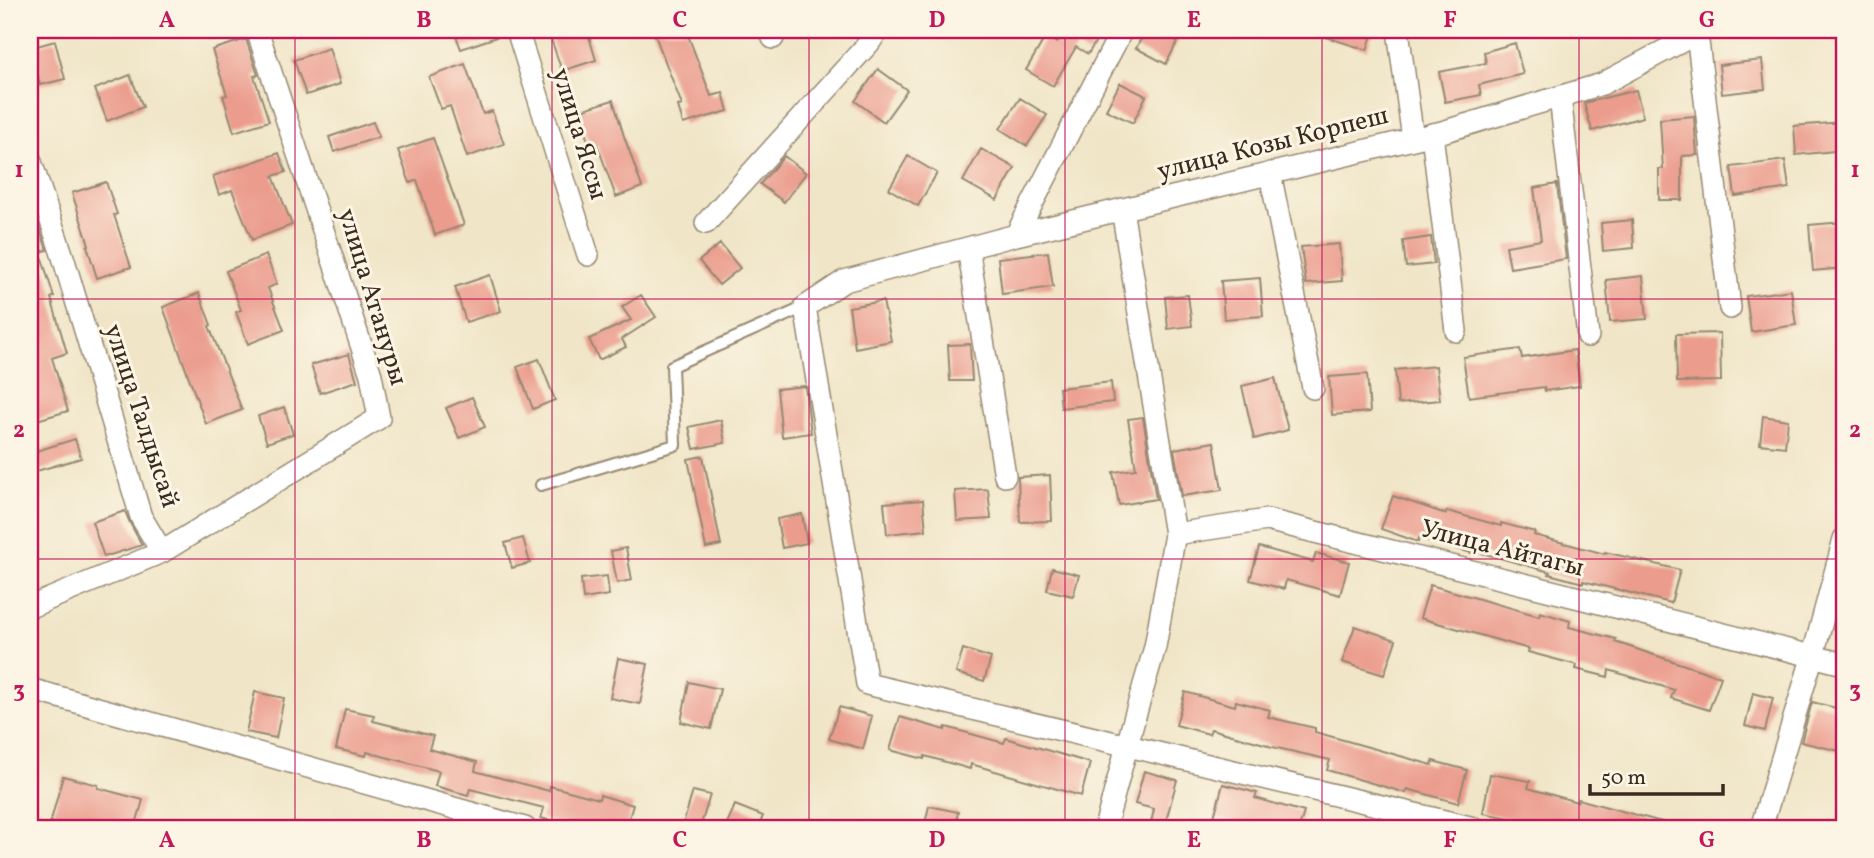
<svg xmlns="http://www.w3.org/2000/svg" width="1874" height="858" font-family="Vollkorn,serif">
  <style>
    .building { fill: #eb9c8d }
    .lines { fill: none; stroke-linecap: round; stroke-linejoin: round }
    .service-casing { stroke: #968872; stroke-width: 14 }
    .minor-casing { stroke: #968872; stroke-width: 24 }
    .service { stroke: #fff; stroke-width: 10 }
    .minor { stroke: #fff; stroke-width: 21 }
    .grid { fill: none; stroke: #c2185b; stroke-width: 2; stroke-opacity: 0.55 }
    .labels { text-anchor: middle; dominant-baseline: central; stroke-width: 6; stroke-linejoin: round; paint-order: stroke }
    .street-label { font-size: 26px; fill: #3b2a1e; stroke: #fcf5e5 }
    .neatline { fill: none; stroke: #c2185b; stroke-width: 2.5 }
    .grid-label { font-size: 23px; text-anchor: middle; font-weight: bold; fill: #c2185b }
  </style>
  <rect width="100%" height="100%" fill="#fcf5e5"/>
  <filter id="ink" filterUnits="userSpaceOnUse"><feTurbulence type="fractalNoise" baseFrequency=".0143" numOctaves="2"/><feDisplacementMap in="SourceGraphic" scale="14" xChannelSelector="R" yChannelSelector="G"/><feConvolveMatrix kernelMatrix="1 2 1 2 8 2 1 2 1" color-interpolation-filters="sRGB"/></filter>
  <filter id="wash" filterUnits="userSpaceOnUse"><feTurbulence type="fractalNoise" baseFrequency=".00686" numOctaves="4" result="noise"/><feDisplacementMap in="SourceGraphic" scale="28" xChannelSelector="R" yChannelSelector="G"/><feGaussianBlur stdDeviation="1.57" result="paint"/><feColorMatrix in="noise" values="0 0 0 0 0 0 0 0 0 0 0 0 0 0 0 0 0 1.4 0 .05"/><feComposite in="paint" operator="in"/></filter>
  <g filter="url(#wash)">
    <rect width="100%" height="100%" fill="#f0e5c7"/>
    <g id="blocks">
      <!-- building -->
      <path class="building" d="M454 30H504L505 34 461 49Z
        M569 30H587L596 60 562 71 550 36Z
        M653 30H686L711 96 723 93 728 111 683 124 678 106 682 105Z
        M1065 30H1103L1088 54 1076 47 1053 86 1026 70 1046 36 1057 43Z
        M1146 30H1161L1179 39 1166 64 1136 48Z
        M1313 30H1374L1367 50 1313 33Z
        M246 39 258 75 254 76 269 121 234 132 223 96 227 95 212 50Z
        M55 41 65 79 40 85 30 48Z
        M1515 43 1523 74 1479 85 1481 95 1445 102 1439 72 1486 63 1484 52Z
        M329 48 340 84 306 95 294 60Z
        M1762 60 1765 89 1722 94 1719 65Z
        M465 64 483 114 492 111 504 144 467 157 450 106 441 109 429 77Z
        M878 69 907 90 884 122 855 101Z
        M130 75 143 107 107 121 95 89Z
        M1120 83 1146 96 1133 123 1106 110Z
        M1636 90 1643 117 1592 131 1584 103Z
        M1020 98 1047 115 1027 146 1000 129Z
        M613 100 624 136 642 187 616 197 597 144 590 147 578 111Z
        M1694 116 1697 155 1682 156V200H1659V169H1663L1660 119Z
        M373 122 379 137 334 152 329 137Z
        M1842 122 1844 150 1796 155 1794 126Z
        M433 138 464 225 435 235 417 180 410 183 398 150Z
        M981 149 1015 168 997 200 963 181Z
        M279 153 286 172 273 176 292 225 252 240 232 190 219 195 213 176Z
        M784 156 806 173 784 202 760 184Z
        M908 156 937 173 918 206 889 189Z
        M1785 160 1789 188 1735 196 1731 167Z
        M106 182 117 214 114 215 131 267 97 278 87 246 89 245 72 193Z
        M1557 184 1566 259 1510 268 1506 246 1541 240 1534 188Z
        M30 207H32L47 250 40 252 54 297 51 298 67 353 52 358 68 411 30 422Z
        M1632 220 1634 248 1603 251 1601 223Z
        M1844 222V268L1813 271 1809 225Z
        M1431 237 1434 264 1406 267 1403 241Z
        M720 244 740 268 719 285 699 261Z
        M1339 244 1342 281 1306 284 1301 247Z
        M1048 252 1053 287 1002 294 998 258Z
        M266 255 277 284 268 288 284 330 248 344 236 312 241 310 226 271Z
        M490 275 501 311 466 322 455 287Z
        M1643 276 1647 319 1610 322 1606 280Z
        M1260 278 1263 316 1224 319 1221 281Z
        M1791 290 1796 325 1751 332 1746 296Z
        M199 293 211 325 209 326 242 410 206 424 163 307Z
        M641 295 656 317 622 339 626 347 599 360 589 339 631 320 622 307Z
        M1188 295 1192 326 1168 329 1165 297Z
        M883 301 891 341 855 348 849 307Z
        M1720 333 1721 381 1677 382 1676 334Z
        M970 344 972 381H950L948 345Z
        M1520 349 1522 358 1575 350 1580 386 1545 391 1544 387 1469 397 1463 357Z
        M349 354 357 381 320 393 311 365Z
        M539 359 555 400 533 409 517 367Z
        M1436 366 1440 400 1398 404 1395 370Z
        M1367 374 1370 412 1332 415 1329 377Z
        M1275 378 1288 430 1254 439 1242 386Z
        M1111 382 1113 402 1061 408 1059 388Z
        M805 386 811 433 782 437 777 389Z
        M472 397 485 427 459 438 446 408Z
        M284 407 293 434 267 443 258 416Z
        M1763 416 1788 420 1785 447 1760 444Z
        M1143 417 1156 499 1119 505 1113 472 1136 469 1128 419Z
        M721 420 725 443 694 449 689 427Z
        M75 439 81 458 30 473V453Z
        M1214 442 1222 490 1182 496 1174 449Z
        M703 456 721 545 706 548 688 459Z
        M1050 475 1052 521 1020 522 1018 477Z
        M988 489 991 519 957 521 955 491Z
        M1393 496 1446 514 1447 511 1501 526V523L1535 532 1534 535 1605 554V552L1680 570 1671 603 1583 581V583L1549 574 1550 572 1471 550V553L1419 538 1418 542 1381 529Z
        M923 500 926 530 887 534 884 503Z
        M125 511 130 523 142 545 104 557 92 522Z
        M802 514 807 543 782 548 777 519Z
        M523 538 530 563 512 568 505 543Z
        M1259 547 1313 562 1316 553 1349 562 1340 595 1286 580 1284 589 1250 580Z
        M626 548 632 580 617 583 611 551Z
        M1052 568 1079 575 1073 596 1047 590Z
        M607 576 609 595 583 599 581 579Z
        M1430 585 1539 616 1540 612 1570 621 1569 627 1616 639 1615 642 1721 677 1709 710 1671 698 1674 690 1609 670 1608 677 1576 669 1577 665 1528 652 1529 649 1420 618Z
        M1355 626 1396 640 1384 675 1342 662Z
        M963 649 991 658 984 681 956 673Z
        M618 658 648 664 640 704 610 698Z
        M689 682 720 689 711 729 681 722Z
        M255 692 284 698 276 738 246 732Z
        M1185 692 1235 706 1236 701 1270 710 1268 717 1315 728V732L1432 765 1433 761 1467 770 1458 803 1407 789 1406 793 1327 770 1330 760 1268 746V745L1211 729 1209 734 1176 725Z
        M1753 693 1773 698 1765 731 1745 726Z
        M1812 702 1844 710V752L1801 742Z
        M839 707 872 716 863 749 829 739Z
        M345 709 374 715 373 721 433 736 429 749 477 762 475 771 549 791 550 786 599 799 600 795 633 805 626 828H591L575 824 574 828 541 818 544 808 470 789 468 795 435 786 439 771 367 752 366 756 336 749Z
        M900 717 945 730 946 727 1004 743 1006 738 1090 763 1081 796 971 764 970 769 925 756 924 759 890 750Z
        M1144 771 1177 780 1164 828H1150L1154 809 1135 804Z
        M1490 774 1530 781 1528 788 1577 802 1578 799 1669 824V828H1545L1524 822 1525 821 1483 813Z
        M63 776 98 785V788L143 800 135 828H49Z
        M1223 784 1257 793 1255 798 1304 812 1299 828H1255L1214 817Z
        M693 791 710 795 700 828H682Z
        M735 805 763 816 758 828H725Z
        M929 806 958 812 955 828H924Z"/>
    </g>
  </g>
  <g filter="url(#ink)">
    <use href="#blocks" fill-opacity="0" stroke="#968872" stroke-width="2"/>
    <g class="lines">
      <!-- service casing -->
      <g class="service-casing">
        <path id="service" d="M541 485 675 445 672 366 805 307"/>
      </g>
      <!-- minor casing -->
      <g class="minor-casing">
        <path id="minor" d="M517 30 588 255
          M770 30 773 38
          M1398 30 1413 139
          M1697 33 1730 308
          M1560 97 1588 336
          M1432 134 1456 331
          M30 159 63 257 141 517 162 552 30 607
          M1270 173 1313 388
          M706 223 869 43 878 30
          M1016 235 1122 30
          M968 248 1005 476
          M1175 534 1267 520 1844 664
          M162 552 379 418 371 375 257 30
          M30 689 525 828
          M1105 828 1135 716 1155 647 1175 534 1122 209
          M1474 828 867 684 805 307 844 281 1016 235 1442 132 1602 84 1703 30
          M1761 828 1813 655 1844 539"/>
      </g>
      <!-- service -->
      <use href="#service" class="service"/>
      <!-- minor -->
      <use href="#minor" class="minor"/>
    </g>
  </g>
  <!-- grid -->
  <path class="grid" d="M295 30V828M552 30V828M809 30V828M1065 30V828M1322 30V828M1579 30V828M30 299H1844M30 559H1844"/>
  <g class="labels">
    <!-- street labels -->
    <g class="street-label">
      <text transform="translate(579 134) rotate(73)">улица Яссы</text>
      <text transform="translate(1273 144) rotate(-14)">улица Козы Корпеш</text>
      <text transform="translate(372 297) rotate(73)">улица Атануры</text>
      <text transform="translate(141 416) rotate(72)">улица Талдысай</text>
      <text transform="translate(1502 549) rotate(14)">Улица Айтагы</text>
    </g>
  </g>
  <!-- margin -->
  <rect width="1874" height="858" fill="none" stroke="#fcf5e5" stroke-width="77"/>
  <!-- scale -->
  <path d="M1590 784v10h133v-10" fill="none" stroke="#3b2a1e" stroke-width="3.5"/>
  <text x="1601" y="784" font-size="21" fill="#3b2a1e" stroke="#fcf5e5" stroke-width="5" paint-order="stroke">50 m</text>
  <rect x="38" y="38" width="1798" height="782" class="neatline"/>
  <g class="grid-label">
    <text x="167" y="27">A</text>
    <text x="424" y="27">B</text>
    <text x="680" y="27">C</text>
    <text x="937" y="27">D</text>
    <text x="1194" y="27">E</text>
    <text x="1450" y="27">F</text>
    <text x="1707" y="27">G</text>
    <text x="19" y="177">1</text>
    <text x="1855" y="177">1</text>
    <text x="19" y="437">2</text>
    <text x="1855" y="437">2</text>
    <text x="19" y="697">3</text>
    <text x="1855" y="697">3</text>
    <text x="167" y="847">A</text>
    <text x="424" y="847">B</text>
    <text x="680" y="847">C</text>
    <text x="937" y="847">D</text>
    <text x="1194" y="847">E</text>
    <text x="1450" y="847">F</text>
    <text x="1707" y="847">G</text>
  </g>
</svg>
